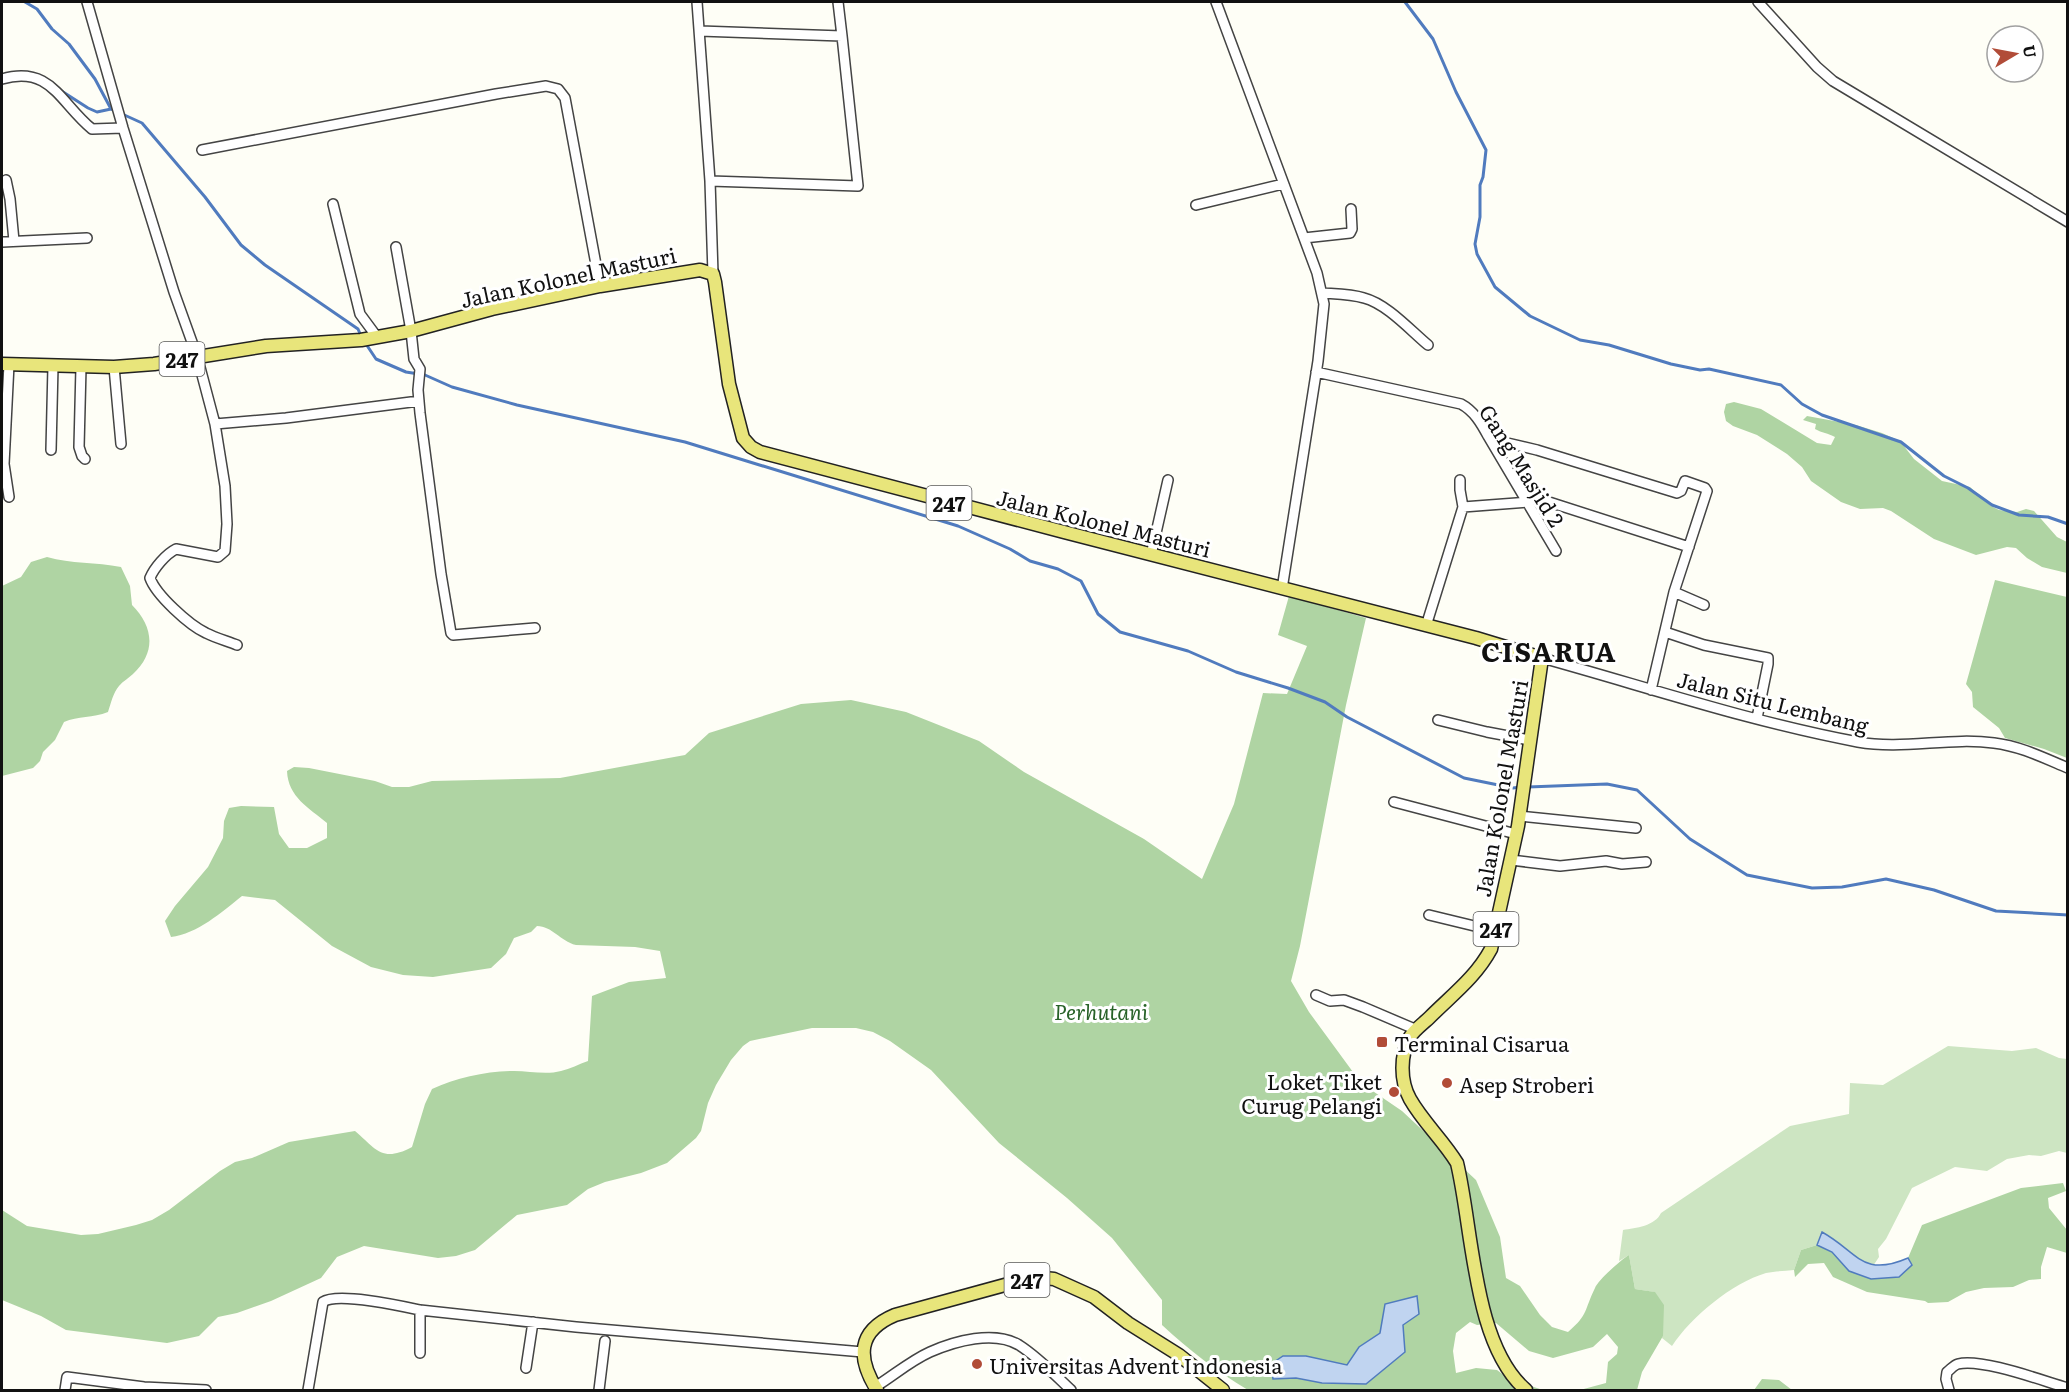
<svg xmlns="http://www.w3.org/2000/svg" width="2069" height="1392" font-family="Literata,serif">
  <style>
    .green { fill: #cde5c2 }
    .forest { fill: #afd4a3; fill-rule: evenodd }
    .water { fill: #c0d4f0; stroke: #507bbe; stroke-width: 1.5 }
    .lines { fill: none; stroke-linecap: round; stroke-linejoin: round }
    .stream { stroke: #507bbe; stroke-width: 3 }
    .minor-casing { stroke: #444; stroke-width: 12 }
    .major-casing { stroke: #222; stroke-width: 15 }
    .minor { stroke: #fff; stroke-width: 9 }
    .major { stroke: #e8e57b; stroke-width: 12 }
    .poi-dot { fill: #b14c38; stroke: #fff; stroke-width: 2 }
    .labels { text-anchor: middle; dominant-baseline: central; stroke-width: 6; stroke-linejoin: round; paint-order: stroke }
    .shield { fill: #fff; stroke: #585858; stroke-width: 1.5 }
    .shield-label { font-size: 20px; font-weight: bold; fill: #111 }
    .street-label { font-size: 21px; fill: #111; stroke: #fff }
    .park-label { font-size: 21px; font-style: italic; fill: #286228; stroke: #fff }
    .poi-label { font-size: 21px; fill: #111; stroke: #fff; text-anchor: start }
    .district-label { font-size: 27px; font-weight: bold; letter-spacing: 1.5px; fill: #111; stroke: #fff }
  </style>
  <rect width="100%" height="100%" fill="#fefef6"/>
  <!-- green -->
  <path class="green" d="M1948 1046 2012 1051 2036 1048 2059 1058 2067 1059V1153L2059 1151 2041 1156 2029 1155 2007 1159 1987 1171 1955 1167 1912 1188 1886 1239 1878 1249 1879 1257 1873 1266C1854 1260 1840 1242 1822 1232L1817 1245 1801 1250 1794 1270C1785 1271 1775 1271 1766 1273 1732 1283 1691 1317 1672 1346L1662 1338 1663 1334 1654 1292 1635 1289 1629 1255 1619 1261 1623 1230C1636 1228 1655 1226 1661 1213L1790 1126 1849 1114 1850 1083 1883 1085Z"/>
  <!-- forest -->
  <path class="forest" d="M1734 402 1761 409 1817 443 1831 445 1835 437C1828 433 1822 433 1815 429L1816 424 1803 420 1807 416 1856 425 1882 433 1900 441 1914 459 1942 481 1970 487 1991 506 1999 510 2017 512 2026 509 2034 511 2057 537 2067 542V573L2042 567 2027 558 2016 548 2007 547 1976 555 1934 539 1891 511 1883 508 1860 509 1841 502 1811 481 1802 467 1787 454 1757 435 1733 426 1726 421 1724 412 1726 404Z
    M47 557C71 564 96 562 121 567L130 586 132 605C153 626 157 652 133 674 129 678 123 681 119 686 113 693 111 703 108 712 93 718 78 716 64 722L55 740 43 752 40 761 33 768 2 776V586L21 577 31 562Z
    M1995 580 2067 597V758L2044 749 2005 738 1999 728 1973 707 1972 692 1966 684Z
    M1289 596 1366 618 1346 705 1300 946 1291 981 1309 1012 1361 1083 1402 1111 1476 1180 1500 1237 1506 1278 1520 1286 1540 1315 1552 1327 1568 1332C1589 1314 1584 1310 1595 1288 1598 1280 1622 1259 1629 1255L1635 1289 1655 1292 1664 1305 1663 1336 1642 1372 1637 1390H1580L1606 1383 1608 1362 1617 1354 1618 1347 1607 1334 1593 1347 1553 1358 1529 1351 1496 1323 1477 1325 1470 1322 1456 1333 1453 1351 1456 1373 1476 1368 1497 1370 1509 1379 1543 1390H1248C1216 1371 1189 1350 1162 1325V1300L1112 1238 1067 1198 999 1143 931 1070 890 1041 873 1032 856 1028H812L750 1041 743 1046 731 1060 716 1085 708 1103 701 1131 696 1138 667 1163 641 1173 605 1182 588 1189 567 1205 517 1215 475 1250 456 1256 438 1258 364 1246 337 1257 321 1278 271 1301 237 1313 218 1317 199 1336 167 1343 66 1330 41 1316 2 1300V1210L27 1226 81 1235 98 1234 136 1225 152 1220 169 1210 220 1171 235 1162 252 1158 289 1142 355 1131C376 1149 382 1163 412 1147L425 1104 432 1089C456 1078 487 1071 514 1071 530 1071 546 1075 561 1071 570 1069 579 1064 588 1061L592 996 629 982 666 978 660 951 635 947 576 945C560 941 552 926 537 926L531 932 514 938 506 954 491 968 433 977 403 975 371 967 332 946 275 900 242 896C222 912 197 934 171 937L165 921 175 906 208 867 223 838 224 821 229 808 241 806 274 807 279 834 289 848H307L327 838V823C309 808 288 797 287 771L294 767 309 768 375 781 392 787H409L432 781 560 778 685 755 709 733 801 704 851 700 906 712 979 741 1024 772 1144 839 1202 879 1234 804 1263 693 1287 694 1307 646 1278 635ZM1386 1304 1405 1352 1366 1384 1322 1383 1296 1378 1273 1379 1347 1366 1359 1347 1380 1333Z
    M2063 1183 2066 1191 2048 1198 2049 1208 2067 1230V1253L2047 1247 2041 1267V1279L2029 1280 2013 1287 1984 1288 1966 1292 1948 1302 1928 1303 1925 1301 1867 1292 1833 1277 1824 1263 1808 1264 1795 1277 1794 1270 1801 1250 1817 1245 1832 1251 1849 1271 1871 1279 1912 1265 1908 1258 1922 1225 2021 1188Z
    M1762 1379 1779 1380 1792 1390H1754Z"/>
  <!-- water -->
  <path class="water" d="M1822 1232C1858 1252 1862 1278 1908 1258L1912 1265 1899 1277 1871 1279 1849 1271 1832 1252 1817 1245Z
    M1417 1296 1419 1314 1403 1325 1405 1352 1366 1384 1322 1383 1296 1378 1273 1379 1271 1364 1283 1356H1306L1347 1365 1359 1347 1380 1333 1385 1304Z"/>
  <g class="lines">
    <!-- stream -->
    <path class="stream" d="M25 2 37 9 52 29 69 44 95 79 111 109 114 110
      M1405 2 1433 39 1456 92 1486 150 1483 177 1480 185V217L1475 244 1477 254 1495 287 1530 316 1580 340 1609 345 1671 364 1700 370 1709 369 1781 385 1802 404 1822 415 1901 442 1944 476 1968 488 1992 505 2019 515 2048 517 2068 524
      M60 90 88 108 97 112 111 109
      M120 113 142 123 205 197 241 245 265 265 358 329 361 336
      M366 344 376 359 406 372 425 375 452 387 517 405 685 442 958 526 1010 549 1030 561 1058 569 1081 581 1098 614 1120 632 1188 651 1236 672 1288 688 1325 702 1347 717 1464 778 1513 788 1521 787
      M1528 787 1607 784 1637 790 1690 839 1747 875 1812 888 1842 887 1886 879 1934 890 1996 911 2068 915"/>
    <!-- minor casing -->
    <g class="minor-casing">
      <path id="minor" d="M87 2 123 128 174 292 197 356 215 424 225 486 227 524 225 551 218 557 176 549C166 554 154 568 150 578 156 595 189 625 206 633 216 638 227 641 237 645
        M697 2 710 181 713 274
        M1216 2 1317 273 1324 304 1318 361 1282 589
        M1758 2 1817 67 1833 81 2068 222
        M700 31 842 36 838 2
        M2 79C51 65 60 103 92 129L123 128
        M202 150 496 94 546 86 558 89 565 98 600 286
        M6 180 10 199 14 241
        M710 181 858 186 842 36
        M333 204 360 314 377 337
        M1196 205 1283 184
        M1304 238 1350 233 1352 229 1351 209
        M2 242 87 238
        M396 247 411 331 414 359 420 369 418 390 420 413 441 574 451 633 453 635 535 628
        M1322 293C1336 294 1351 294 1364 298 1387 304 1410 330 1428 345
        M9 364 4 464 9 497
        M81 367 79 447 82 456 85 459
        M114 367 121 444
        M1316 372 1461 404C1474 411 1481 423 1488 436L1556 551
        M215 424 286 418 419 401
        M1490 439 1537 450 1677 493 1681 491 1685 481 1705 488 1707 491 1674 592
        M51 450 53 366
        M1524 494 1689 547
        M1463 507 1528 502
        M1151 555 1168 480
        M1426 626 1463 507 1460 490V480
        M1665 632 1704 645 1768 658V664L1757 718
        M1542 658C1647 687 1751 722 1858 742 1903 750 1949 737 1994 743 2020 746 2044 758 2068 768
        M1651 690 1674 592 1704 605
        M1438 720 1487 732 1529 740
        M1394 802 1516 834
        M1520 816 1636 828
        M1511 860 1560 866 1606 861 1622 864 1646 862
        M1429 915 1495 931
        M1316 995 1330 1001 1344 1000 1363 1007 1417 1030
        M420 1353V1310
        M526 1368 533 1322
        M875 1387C893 1376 910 1361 930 1352 955 1341 994 1330 1019 1345 1038 1357 1055 1375 1071 1390
        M65 1390 67 1377 144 1387 206 1390
        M308 1390 323 1302C337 1292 401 1306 420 1310L576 1327 863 1352
        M599 1390 605 1341
        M1949 1390 1946 1379 1947 1372C1951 1369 1954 1365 1958 1364 1982 1358 2043 1381 2068 1388"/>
    </g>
    <!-- major casing -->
    <g class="major-casing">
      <path id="major" d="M2 364 114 367 154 364 266 346 361 340 411 331 492 309 600 286 700 270 713 274 715 282 729 384 743 438 751 447 760 452 1064 532 1476 638 1542 658 1518 826 1491 949C1476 977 1452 995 1430 1017 1424 1023 1414 1030 1410 1037 1400 1055 1400 1081 1410 1099 1423 1122 1443 1140 1457 1163 1473 1229 1473 1345 1526 1390
        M877 1390C857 1358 857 1331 895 1315L1034 1277 1054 1279 1094 1297 1128 1323 1179 1355 1223 1390"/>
    </g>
    <!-- minor -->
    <use href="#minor" class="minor"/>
    <!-- major -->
    <use href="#major" class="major"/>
  </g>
  <!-- markers -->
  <g class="poi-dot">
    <rect x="1376" y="1036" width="12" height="12" rx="3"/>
    <circle cx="1447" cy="1083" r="6"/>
    <circle cx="1394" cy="1092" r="6"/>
    <circle cx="977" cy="1364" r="6"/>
  </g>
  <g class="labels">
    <!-- shield labels -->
    <g class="shield">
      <rect x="159.5" y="342" width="45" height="34" rx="4.5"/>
      <rect x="926.5" y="486" width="45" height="34" rx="4.5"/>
      <rect x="1473.5" y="912" width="45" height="34" rx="4.5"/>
      <rect x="1004.5" y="1263" width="45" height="34" rx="4.5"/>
    </g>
    <g class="shield-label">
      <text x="182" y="359">247</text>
      <text x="949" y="503">247</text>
      <text x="1496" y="929">247</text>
      <text x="1027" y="1280">247</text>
    </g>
    <!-- street labels -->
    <g class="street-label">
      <text transform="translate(568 276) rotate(-12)">Jalan Kolonel Masturi</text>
      <text transform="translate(1523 465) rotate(58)">Gang Masjid 2</text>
      <text transform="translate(1104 522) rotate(14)">Jalan Kolonel Masturi</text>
      <text transform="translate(1773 701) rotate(14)">Jalan Situ Lembang</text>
      <text transform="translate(1500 788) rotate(-80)">Jalan Kolonel Masturi</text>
    </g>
    <!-- park labels -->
    <g class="park-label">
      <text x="1101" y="1010">Perhutani</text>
    </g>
    <!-- poi labels -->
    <g class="poi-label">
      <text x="1394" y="1042">Terminal Cisarua</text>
      <text x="1382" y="1080" text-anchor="end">Loket Tiket<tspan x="1382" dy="24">Curug Pelangi</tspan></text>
      <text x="1459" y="1083">Asep Stroberi</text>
      <text x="989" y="1364">Universitas Advent Indonesia</text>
    </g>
    <!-- district labels -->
    <g class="district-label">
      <text x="1549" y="650">CISARUA</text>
    </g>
  </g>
  <!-- border -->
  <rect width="2069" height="1392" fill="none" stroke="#111111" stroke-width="6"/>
  <!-- north arrow -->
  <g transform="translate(2015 54) rotate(80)"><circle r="28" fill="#ffffff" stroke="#a0a0a0" stroke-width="1.5"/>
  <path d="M0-4.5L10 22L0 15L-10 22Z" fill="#b14c38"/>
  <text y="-9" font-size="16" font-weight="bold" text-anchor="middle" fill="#111111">U</text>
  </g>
</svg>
